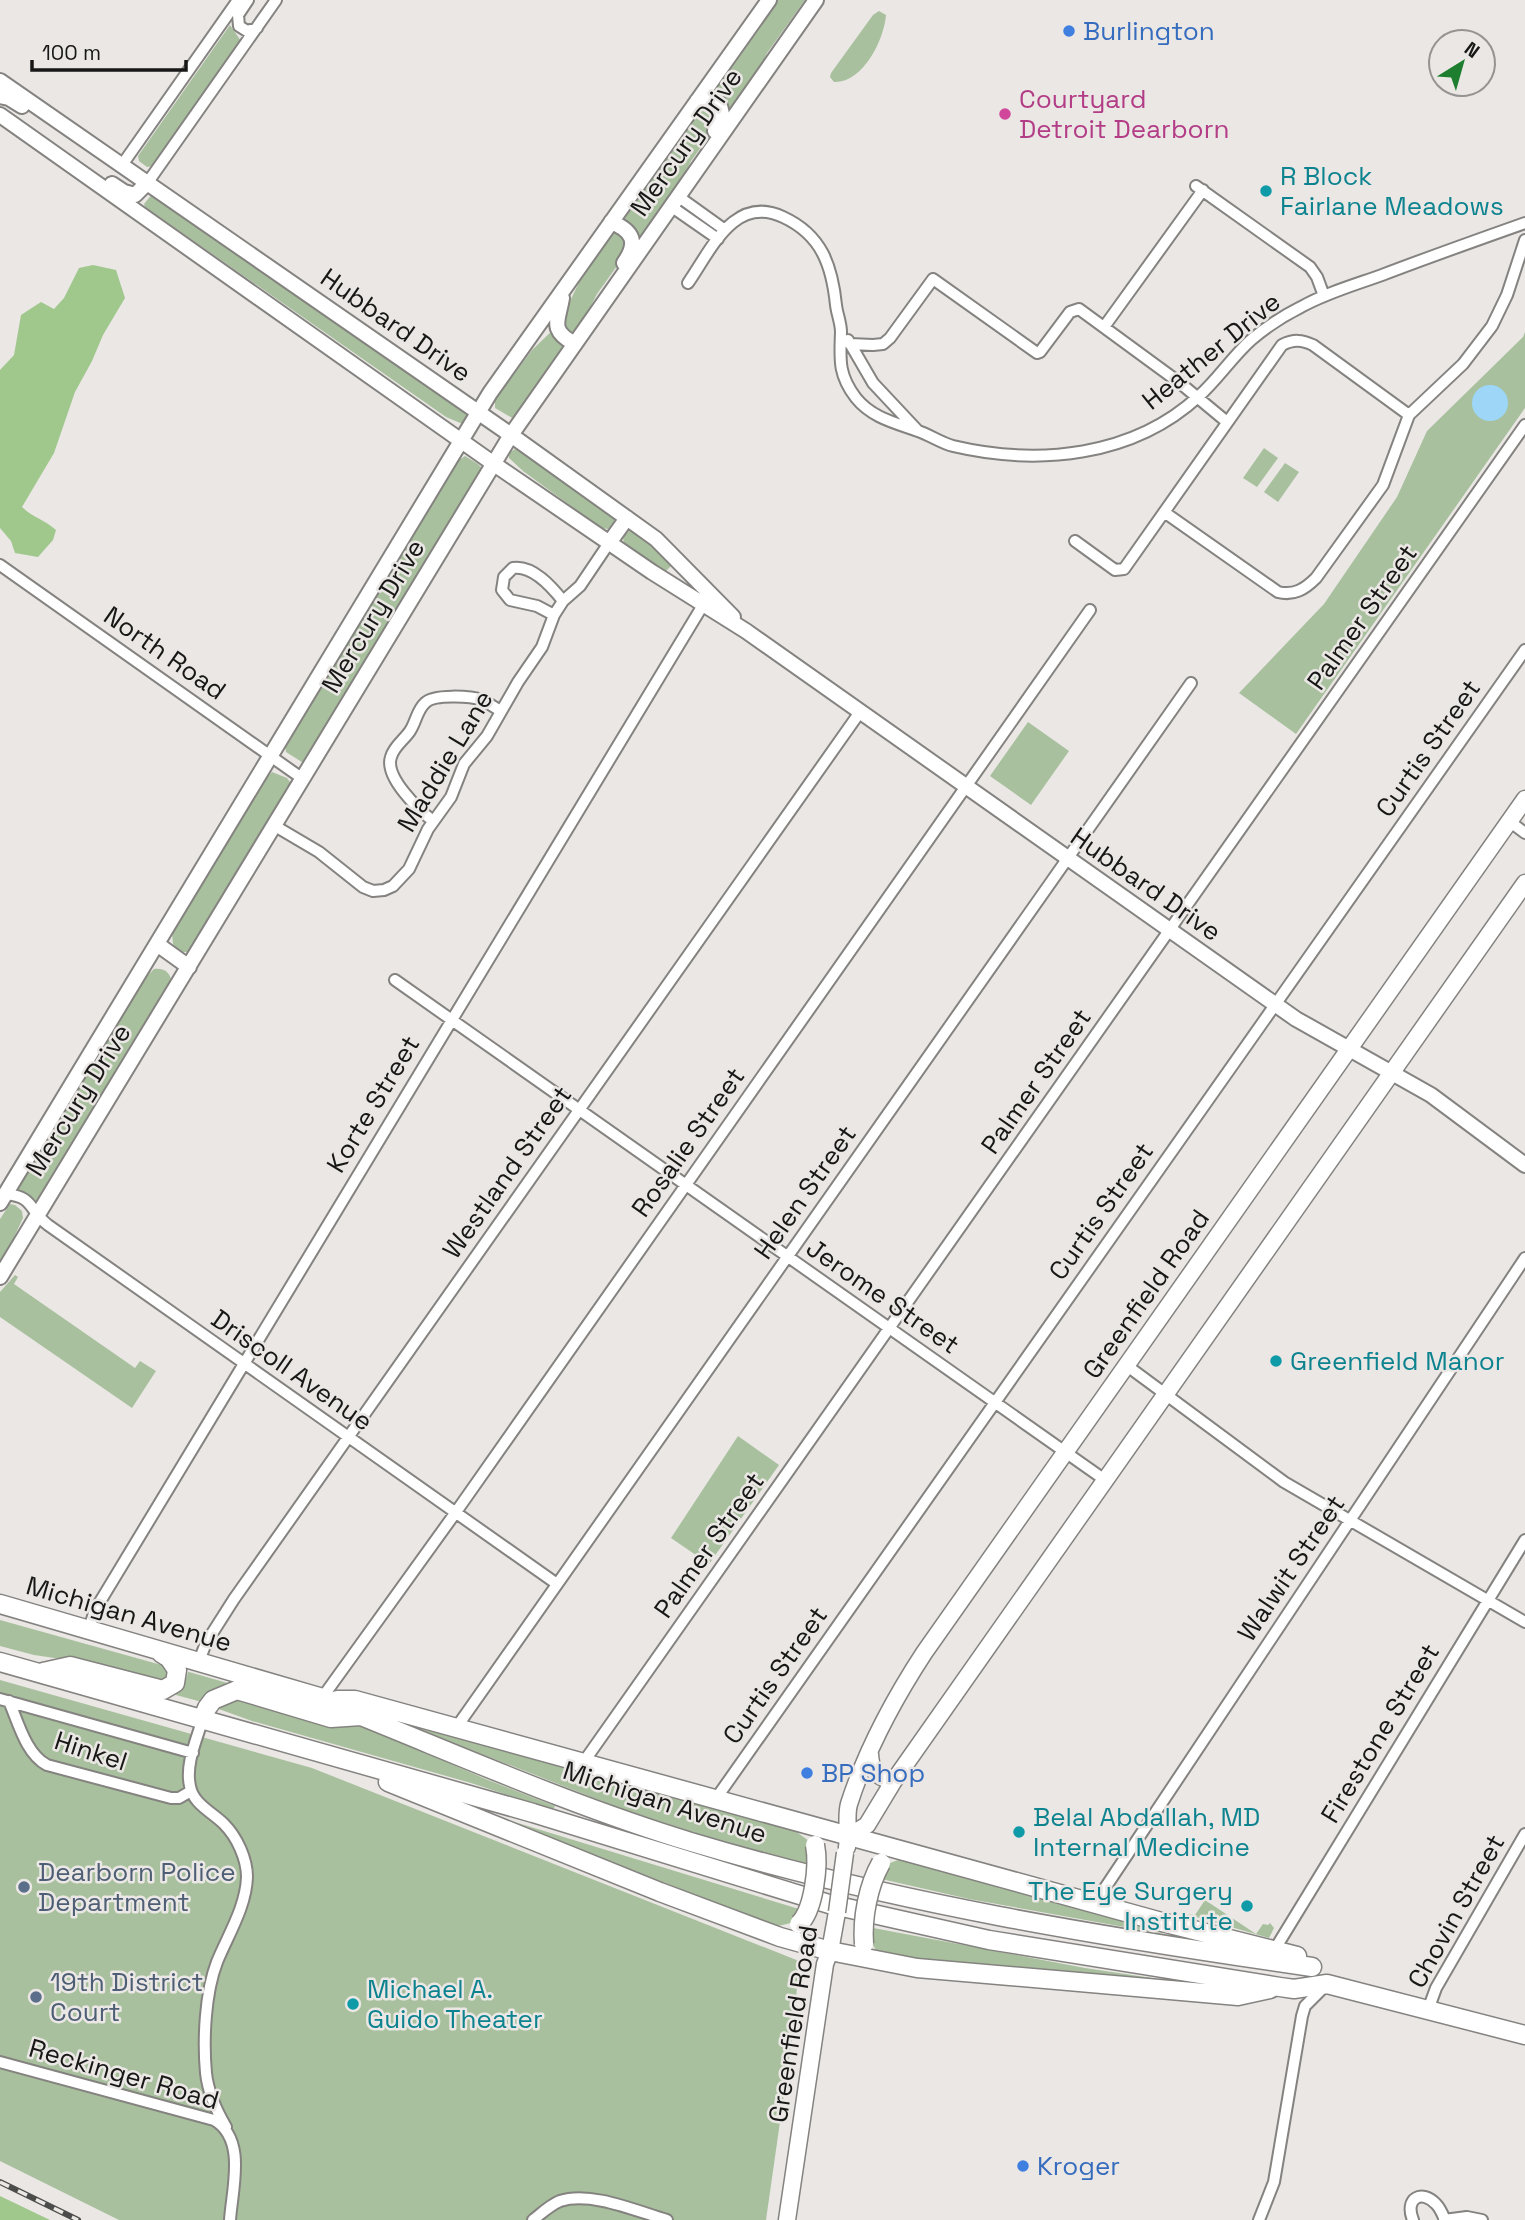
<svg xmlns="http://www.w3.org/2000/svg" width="1525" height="2220" font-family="'Space Grotesk',sans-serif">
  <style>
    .green { fill: #a8c09d }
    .forest { fill: #a0c88d }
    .water { fill: #9dd6f6 }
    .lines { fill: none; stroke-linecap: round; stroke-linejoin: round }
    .minor-casing { stroke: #858380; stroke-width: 14 }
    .tertiary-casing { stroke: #858380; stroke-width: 18 }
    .secondary-casing { stroke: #858380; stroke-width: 19 }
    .primary-casing { stroke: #858380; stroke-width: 21 }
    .minor { stroke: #fff; stroke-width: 10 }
    .tertiary { stroke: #fff; stroke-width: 14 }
    .secondary { stroke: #fff; stroke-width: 16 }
    .primary { stroke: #fff; stroke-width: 18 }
    .rail-casing { stroke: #4c4c4a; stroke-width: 6 }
    .rail { stroke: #eae7e5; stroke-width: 3.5; stroke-dasharray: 10; stroke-linecap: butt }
    .secondary-bridge-casing { stroke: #858380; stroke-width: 19; stroke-linecap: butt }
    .primary-bridge-casing { stroke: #858380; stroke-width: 21; stroke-linecap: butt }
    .secondary-bridge { stroke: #fff; stroke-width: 16 }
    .primary-bridge { stroke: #fff; stroke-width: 18 }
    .shop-dot { fill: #3f7fe0; stroke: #eae7e5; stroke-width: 2.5 }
    .hotel-dot { fill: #d1479c; stroke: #eae7e5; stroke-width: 2.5 }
    .culture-dot { fill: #0f9aa8; stroke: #eae7e5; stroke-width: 2.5 }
    .service-dot { fill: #5c6f8a; stroke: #eae7e5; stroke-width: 2.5 }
    .labels { text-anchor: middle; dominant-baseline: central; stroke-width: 5; stroke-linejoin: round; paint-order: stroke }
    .shop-label { font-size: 26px; fill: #366cbe; stroke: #eae7e5; text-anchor: start }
    .hotel-label { font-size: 26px; fill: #b23c85; stroke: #eae7e5; text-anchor: start }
    .street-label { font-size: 26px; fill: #171716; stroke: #eae7e5 }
    .culture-label { font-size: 26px; fill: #0d838f; stroke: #eae7e5; text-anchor: start }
    .service-label { font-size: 26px; fill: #4e5e75; stroke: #eae7e5; text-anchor: start }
  </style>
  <rect width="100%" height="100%" fill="#eae7e5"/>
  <!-- green -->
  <path class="green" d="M778 0H805L767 53 752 86 731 113 723 100 713 92 714 90Z
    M879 11 886 15C884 40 863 83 834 82L830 77 831 73 873 15Z
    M230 25 241 41 153 166 147 167 139 161 138 156Z
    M703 106H717V125L691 161 678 189 640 241 623 221 624 218Z
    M153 193 456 404 468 417 465 425 446 417 145 207 144 204Z
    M617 231 626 234 627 252 597 294 577 333 570 334 563 325C565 302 598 245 617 231Z
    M554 329 568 343 514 419 495 408V400L532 350Z
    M1525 332V408L1296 734 1239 693 1324 604 1397 497 1427 431 1523 337Z
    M1264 448 1278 458 1257 487 1243 478Z
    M515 449 531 456 614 516V521L608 529 601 528 523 471 509 458V453Z
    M465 456 478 464 483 469 305 764 286 752 285 746 450 473 459 460Z
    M1285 463 1299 472 1278 502 1264 492Z
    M631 529 670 556 673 564 666 571 660 569 624 544 623 537Z
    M1028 722 1069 751 1031 805 990 776Z
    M272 772 287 778 293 786 190 952H179L173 944 172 933 264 781Z
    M154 969C166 968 170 973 172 983L39 1203 35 1205 31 1197 19 1191V1188L147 976Z
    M10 1204 15 1205 22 1211 23 1218 0 1267V1219Z
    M15 1275 18 1277 14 1284 135 1368 140 1361 156 1371 132 1408 0 1317V1292Z
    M738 1436 779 1465 709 1564 671 1538Z
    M0 1620 165 1666 169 1670 167 1683 68 1660 34 1655 0 1646Z
    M188 1672H189L231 1684 202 1702 176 1695 175 1694 185 1682Z
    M0 1680 312 1768 799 1961 794 2024 766 2220H119L0 2161Z
    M243 1697 347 1725 366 1727 488 1780 555 1806 553 1810 471 1783 252 1721 216 1708Z
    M406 1720 794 1830 809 1841 812 1866 718 1840 622 1809 405 1724Z
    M498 1817 799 1909 791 1923 778 1926 769 1924Z
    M903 1858 1178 1934 1152 1932 969 1899 877 1878 885 1865Z
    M1205 1900 1256 1934 1263 1924 1268 1925 1270 1923 1274 1928 1269 1938 1186 1914 1195 1915Z
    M868 1927 1085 1968 1172 1981 928 1962 878 1953 870 1941Z"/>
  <!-- forest -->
  <path class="forest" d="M93 265 116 270 125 298 103 335 92 361 75 392 54 453 22 507C32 517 45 520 56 530L53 540 38 557 15 553 11 541 0 528V370L14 355 21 315 41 302 54 309 64 298 79 268Z
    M0 2196 50 2220H0Z"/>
  <!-- water -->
  <path class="water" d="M1472 403a18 18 0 1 1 36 0a18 18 0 1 1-36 0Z"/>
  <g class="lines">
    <!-- minor casing -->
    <g class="minor-casing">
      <path id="minor" d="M248 0 238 15 239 26 247 31 257 28
        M122 165 238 0
        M148 182 276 0
        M1196 186 1310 267 1317 277 1324 296
        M679 197 725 230
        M672 207 718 239
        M688 283C711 250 734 194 783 217 822 235 832 266 836 305 837 314 841 323 841 332 840 359 838 375 856 398 872 418 896 423 918 431 930 435 941 443 953 446 1038 466 1133 457 1199 396 1218 379 1232 357 1251 340 1266 327 1283 316 1301 307 1326 293 1354 285 1382 275 1429 257 1477 240 1525 223
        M1104 327 1203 190
        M848 340 873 383 918 431
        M850 344 873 345 883 344 890 338 933 279 1037 353 1040 352 1070 312 1079 309 1180 383 1227 422
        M1164 512 1278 592C1294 596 1305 589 1316 578L1383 485 1409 415 1463 364 1492 326 1507 295 1525 240
        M1075 541 1115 570 1124 569 1282 345C1294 339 1302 340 1313 345L1409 415
        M0 565 303 779
        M554 615 537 606 510 600 502 590 504 577 513 568C533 565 552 587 563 601
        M433 821C419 810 384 777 391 757 394 746 404 740 410 731 416 722 417 710 425 703 433 694 471 696 482 700 489 703 495 708 501 711
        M1509 821 1525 833
        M275 826 319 852 363 887 373 891 384 890 393 886 409 869 428 829 451 797 464 764 487 736 518 682 542 647 554 615 563 601 580 586 609 543
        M395 980 1105 1480
        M6 1194C35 1197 28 1210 48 1225L557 1584
        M1126 1365 1284 1482 1525 1622
        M89 1629 95 1610 703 605
        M199 1661 206 1643 234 1599 860 712
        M322 1698 456 1512 1090 610
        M0 1699 193 1753
        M9 1701C18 1722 26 1754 47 1765L171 1798H179L191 1791
        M203 1718C197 1739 185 1764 190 1786 193 1804 212 1812 224 1824 237 1837 247 1859 247 1877 246 1907 228 1935 217 1962 205 1993 203 2040 206 2073 208 2092 216 2110 226 2127
        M456 1728 1191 683
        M583 1763 1525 425
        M715 1800 1525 650
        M1095 1903 1525 1258
        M1275 1949 1525 1540
        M1428 2010 1436 1988 1525 1834
        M0 2062 214 2120C247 2139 232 2189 230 2220
        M533 2220C542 2213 550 2205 560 2201 591 2191 636 2211 667 2220
        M1259 2220 1274 2182 1302 2016 1305 2006 1326 1985
        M1413 2220C1404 2198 1422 2189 1436 2204 1440 2208 1443 2215 1445 2220
        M1444 2220 1467 2217 1482 2220"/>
    </g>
    <!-- tertiary casing -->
    <g class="tertiary-casing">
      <path id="tertiary" d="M0 81 511 435 656 539 733 617
        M0 96 9 98 22 106
        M697 101 708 99 718 102C724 114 723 120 715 131
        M0 115 494 464 652 572 746 631 1296 1019 1431 1095 1525 1165
        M112 184 124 192 135 195 148 182
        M611 222C634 231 638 243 624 263
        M562 298C558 322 549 330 575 344
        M609 543 627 518
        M157 944 189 967
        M0 1203 490 393 769 0
        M0 1277 511 435 816 0"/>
    </g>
    <!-- secondary casing -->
    <g class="secondary-casing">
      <path id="secondary" d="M870 1754C871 1772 876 1776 893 1782
        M849 1836 867 1825 893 1782 1525 883
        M847 1847C850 1833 845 1819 849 1804 866 1751 894 1699 924 1653L1525 799
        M787 2220 825 1964 830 1951 837 1912"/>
    </g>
    <!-- primary casing -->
    <g class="primary-casing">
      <path id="primary" d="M0 1604 326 1699 361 1716C470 1760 579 1808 691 1842 894 1903 1103 1937 1312 1967
        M0 1662 533 1813 829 1904 989 1940 1280 1987 1294 1989 1327 1984 1525 2035
        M43 1672 70 1666 163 1690 175 1683 177 1670 169 1658 161 1653
        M337 1700H355L1158 1921 1297 1956
        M203 1718 207 1708 213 1700 237 1690 331 1718 361 1716
        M388 1782 660 1892 780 1937 830 1951 917 1968 1102 1984 1238 1996 1270 1989"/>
    </g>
    <!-- minor -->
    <use href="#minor" class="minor"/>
    <!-- tertiary -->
    <use href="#tertiary" class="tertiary"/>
    <!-- secondary -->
    <use href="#secondary" class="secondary"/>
    <!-- primary -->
    <use href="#primary" class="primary"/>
    <!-- rail casing -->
    <g class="rail-casing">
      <path id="rail" d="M0 2182 78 2220"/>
    </g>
    <!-- rail -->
    <use href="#rail" class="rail"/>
    <!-- secondary-bridge casing -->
    <g class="secondary-bridge-casing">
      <path id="secondary-bridge" d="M837 1912 845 1853"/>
    </g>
    <!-- primary-bridge casing -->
    <g class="primary-bridge-casing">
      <path id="primary-bridge" d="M799 1924C814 1910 819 1865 815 1845
        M864 1944C862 1918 868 1886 881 1863"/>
    </g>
    <!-- secondary-bridge -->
    <use href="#secondary-bridge" class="secondary-bridge"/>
    <!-- primary-bridge -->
    <use href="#primary-bridge" class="primary-bridge"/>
  </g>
  <!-- markers -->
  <g class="shop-dot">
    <circle cx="1069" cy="31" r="7"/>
    <circle cx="807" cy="1773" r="7"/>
    <circle cx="1023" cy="2166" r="7"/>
  </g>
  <circle class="hotel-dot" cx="1005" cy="114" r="7"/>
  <g class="culture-dot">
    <circle cx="1266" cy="191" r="7"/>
    <circle cx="1276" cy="1361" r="7"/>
    <circle cx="1019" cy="1832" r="7"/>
    <circle cx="1247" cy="1906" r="7"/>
    <circle cx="353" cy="2004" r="7"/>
  </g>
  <g class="service-dot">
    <circle cx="24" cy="1887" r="7"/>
    <circle cx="36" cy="1997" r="7"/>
  </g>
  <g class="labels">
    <!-- shop labels -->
    <g class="shop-label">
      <text x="1083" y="31">Burlington</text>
      <text x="821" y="1773">BP Shop</text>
      <text x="1037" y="2166">Kroger</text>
    </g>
    <!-- hotel labels -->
    <g class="hotel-label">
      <text x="1019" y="99">Courtyard<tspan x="1019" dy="30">Detroit Dearborn</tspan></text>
    </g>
    <!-- street labels -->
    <g class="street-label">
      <text transform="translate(686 142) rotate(-55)">Mercury Drive</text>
      <text transform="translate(396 325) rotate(35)">Hubbard Drive</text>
      <text transform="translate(1211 351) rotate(-39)">Heather Drive</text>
      <text transform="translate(373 616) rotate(-59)">Mercury Drive</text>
      <text transform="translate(1362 617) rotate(-55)">Palmer Street</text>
      <text transform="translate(165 653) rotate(35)">North Road</text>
      <text transform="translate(1428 748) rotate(-55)">Curtis Street</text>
      <text transform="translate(445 761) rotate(-59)">Maddie Lane</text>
      <text transform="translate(1146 884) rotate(35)">Hubbard Drive</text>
      <text transform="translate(1036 1081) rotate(-55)">Palmer Street</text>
      <text transform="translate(78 1100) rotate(-58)">Mercury Drive</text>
      <text transform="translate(373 1104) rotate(-59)">Korte Street</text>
      <text transform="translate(688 1142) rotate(-55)">Rosalie Street</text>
      <text transform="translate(507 1172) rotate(-55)">Westland Street</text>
      <text transform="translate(805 1192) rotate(-55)">Helen Street</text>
      <text transform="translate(1101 1211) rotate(-55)">Curtis Street</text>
      <text transform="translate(1146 1294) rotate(-55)">Greenfield Road</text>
      <text transform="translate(883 1296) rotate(35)">Jerome Street</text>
      <text transform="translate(292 1370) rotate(35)">Driscoll Avenue</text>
      <text transform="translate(709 1545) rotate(-55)">Palmer Street</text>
      <text transform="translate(1291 1568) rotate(-56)">Walwit Street</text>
      <text transform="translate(129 1614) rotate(16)">Michigan Avenue</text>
      <text transform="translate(775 1675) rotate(-55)">Curtis Street</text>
      <text transform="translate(1380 1733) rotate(-59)">Firestone Street</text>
      <text transform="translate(91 1751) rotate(18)">Hinkel</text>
      <text transform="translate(665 1802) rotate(18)">Michigan Avenue</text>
      <text transform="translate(1456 1911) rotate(-61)">Chovin Street</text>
      <text transform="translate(793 2024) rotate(-81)">Greenfield Road</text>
      <text transform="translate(124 2074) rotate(16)">Reckinger Road</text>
    </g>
    <!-- culture labels -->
    <g class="culture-label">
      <text x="1280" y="176">R Block<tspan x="1280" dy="30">Fairlane Meadows</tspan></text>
      <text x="1290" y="1361">Greenfield Manor</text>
      <text x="1033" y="1817">Belal Abdallah, MD<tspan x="1033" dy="30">Internal Medicine</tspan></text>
      <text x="1233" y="1891" text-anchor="end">The Eye Surgery<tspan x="1233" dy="30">Institute</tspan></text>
      <text x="367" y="1989">Michael A.<tspan x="367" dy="30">Guido Theater</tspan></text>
    </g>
    <!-- service labels -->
    <g class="service-label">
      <text x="38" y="1872">Dearborn Police<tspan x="38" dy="30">Department</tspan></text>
      <text x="50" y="1982">19th District<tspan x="50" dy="30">Court</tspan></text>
    </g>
  </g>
  <!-- north arrow -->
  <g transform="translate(1462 63) rotate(37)"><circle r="33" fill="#eae7e5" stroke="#969492" stroke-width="2"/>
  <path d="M0-5L12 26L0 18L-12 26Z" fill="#1d7e30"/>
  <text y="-10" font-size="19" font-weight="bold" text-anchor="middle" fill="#171716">N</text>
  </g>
  <!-- scale -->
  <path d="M32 60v10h154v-10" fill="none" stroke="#171716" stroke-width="3.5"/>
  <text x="42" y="60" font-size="21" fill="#171716" stroke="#eae7e5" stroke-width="5" paint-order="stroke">100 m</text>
</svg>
